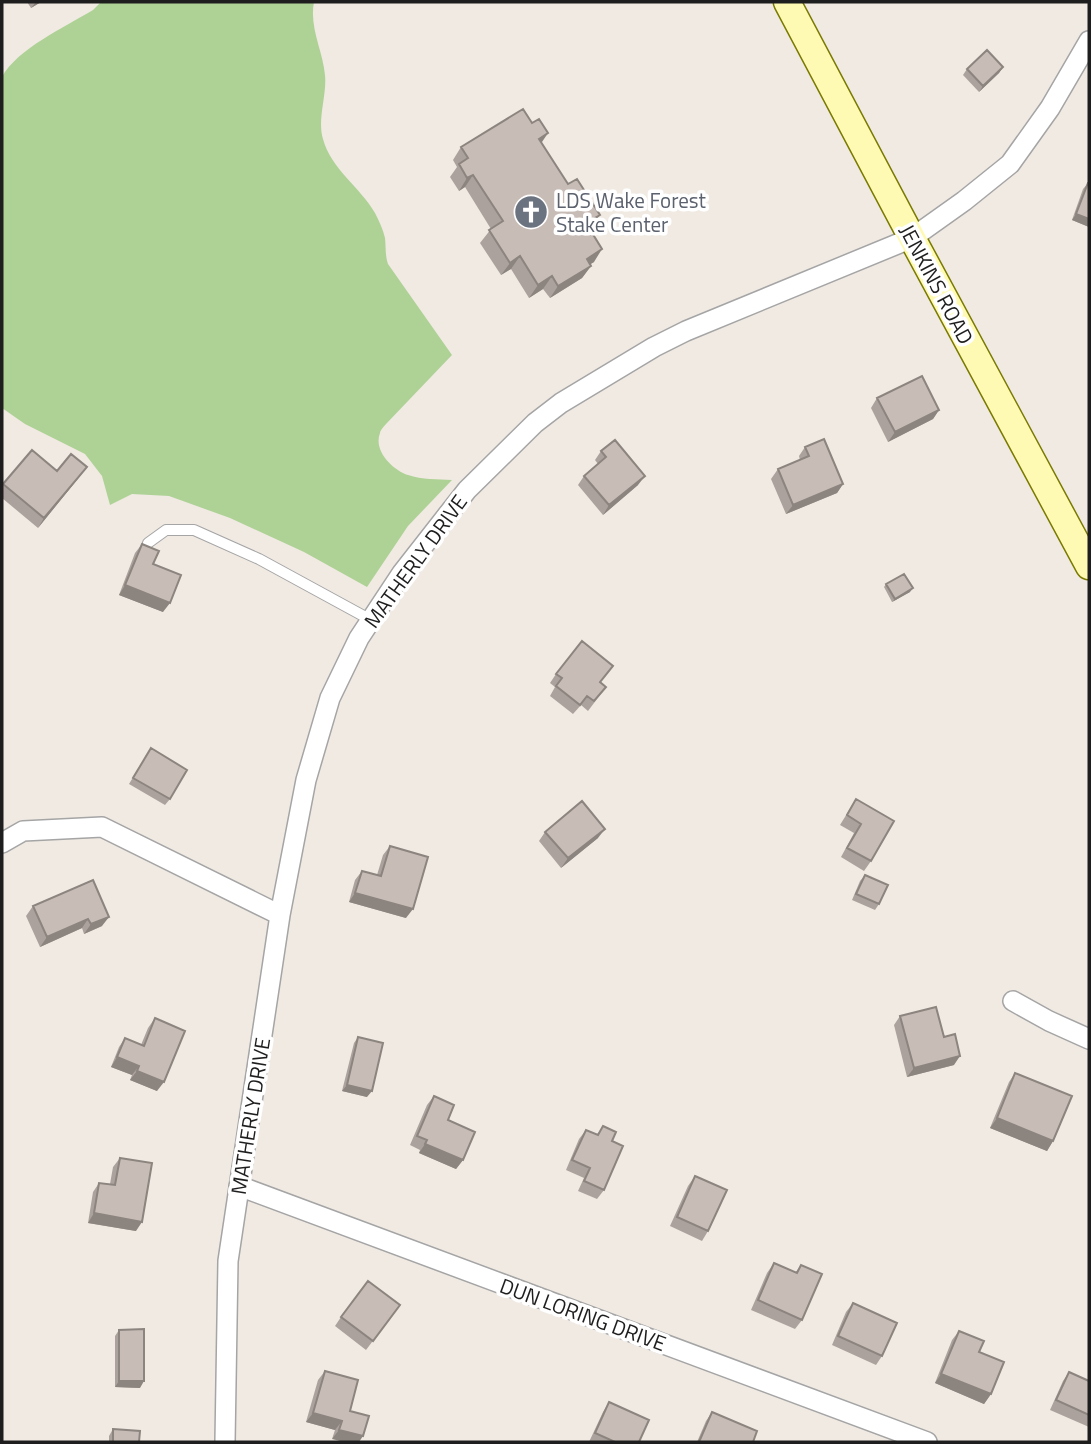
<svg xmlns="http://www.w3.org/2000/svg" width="1091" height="1444" font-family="'Titillium Web',sans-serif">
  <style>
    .forest { fill: #aed295 }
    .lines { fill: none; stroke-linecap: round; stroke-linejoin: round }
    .lane-casing { stroke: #a5a5a5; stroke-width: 12 }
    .street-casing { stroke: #a5a5a5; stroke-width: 22 }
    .secondary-casing { stroke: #7a7a00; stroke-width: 29 }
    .lane { stroke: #fff; stroke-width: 10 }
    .street { stroke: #fff; stroke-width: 19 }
    .secondary { stroke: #fefab3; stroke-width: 26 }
    .wall { fill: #aca29d }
    .shaded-wall { fill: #8c847f }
    .building { fill: #c8bcb6; stroke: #8c847f; stroke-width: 2 }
    .labels { text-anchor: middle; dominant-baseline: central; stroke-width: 7; stroke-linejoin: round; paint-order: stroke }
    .worship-label { font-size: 21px; fill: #5b616d; stroke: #fff; text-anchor: start }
    .street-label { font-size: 21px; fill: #1e1e1e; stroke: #fff }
  </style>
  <rect width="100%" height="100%" fill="#f0eae3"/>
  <!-- forest -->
  <path class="forest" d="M101 2H314C309 27 323 51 325 75 327 96 317 119 323 139 331 169 360 187 375 213 379 221 383 229 385 238 386 247 385 255 388 264L452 355 386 424C384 426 380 431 380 433 373 451 393 470 408 475 422 480 438 479 452 480L408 526 367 587 304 552 230 518 169 496 132 494 110 505 102 476 85 454 25 424 2 408V77C17 49 65 27 93 10Z"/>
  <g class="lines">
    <!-- lane casing -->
    <g class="lane-casing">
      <path id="lane" d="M148 543 166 530H194L259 559 371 620"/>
    </g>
    <!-- street casing -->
    <g class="street-casing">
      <path id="street" d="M2 843 23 831 102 827 280 915
        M1013 1001 1049 1021 1089 1039
        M239 1186 927 1442
        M225 1442 228 1261 280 915 306 780 330 698 359 638 402 573 467 490 535 423 561 403 654 347 686 331 912 238 964 201 1010 164 1050 108 1089 41"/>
    </g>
    <!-- secondary casing -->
    <g class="secondary-casing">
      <path id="secondary" d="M787 2 912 238 1089 566"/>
    </g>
    <!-- lane -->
    <use href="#lane" class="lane"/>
    <!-- street -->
    <use href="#street" class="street"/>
    <!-- secondary -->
    <use href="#secondary" class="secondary"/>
  </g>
  <!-- wall -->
  <path class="wall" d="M27 2H41L31 8Z
    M1003 67 999 73 979 92 963 75 967 69Z
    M541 143 591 227 589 228 594 262 590 264 591 266 582 278 550 298 543 289 529 298 511 269 501 275 480 243 491 229 465 187 459 191 450 177 457 167 453 160 461 147Z
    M1088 183 1089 227 1072 220 1083 189Z
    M877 398 939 410 933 419 888 442 871 408Z
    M805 447 843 484 837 493 786 514 771 479 778 469 800 460 799 456Z
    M32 450 57 471 80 476 38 528 2 498V486Z
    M601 451 638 485 603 515 578 485 584 476 598 464 595 460Z
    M142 544 153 564 163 612 119 595 135 553Z
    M886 584 910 592 892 602 884 587Z
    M556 674 600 683 606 687 588 711 581 705 573 714 550 696 555 687 550 683Z
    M151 748 170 799 165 805 129 784Z
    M856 799 871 861 864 871 841 857 854 833 840 825Z
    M545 832 598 838 561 868 539 841Z
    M390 846 406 918 349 902 355 880 362 871 377 875 383 855Z
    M865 875 879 904 875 910 852 900 860 881Z
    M93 880 102 926 84 934 82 928 40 947 26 916 33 906Z
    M900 1016 954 1065 907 1077 894 1025Z
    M155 1018 157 1091 130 1080 132 1075 111 1067 119 1047 125 1038 141 1045 148 1028Z
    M358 1037 367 1097 342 1091 354 1043Z
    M1015 1073 1053 1141 1047 1151 990 1128 1009 1082Z
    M434 1096 448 1120 463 1160 456 1169 419 1153 420 1150 410 1145 427 1105Z
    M603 1126 612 1141 604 1190 597 1199 578 1191 584 1178 566 1170 579 1139 586 1130 597 1135Z
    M120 1158 136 1231 88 1223 93 1192 99 1183 110 1184 113 1167Z
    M695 1176 708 1231 702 1241 670 1226 688 1186Z
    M774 1263 795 1273 801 1265 802 1320 795 1329 751 1310 767 1273Z
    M853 1303 882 1356 876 1365 832 1345 846 1312Z
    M400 1305 366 1350 335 1326 341 1317Z
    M119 1330 140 1388 115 1387V1336Z
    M959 1331 979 1352 991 1394 984 1404 935 1383 952 1340Z
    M325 1371 350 1411 369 1416 332 1439 335 1430 306 1422 318 1380Z
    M1069 1372 1089 1381V1427L1050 1410 1063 1381Z
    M609 1402 639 1442H589L603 1412Z
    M712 1412 753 1442H697L706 1421Z
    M113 1429 139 1442H109V1436Z"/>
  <!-- shaded-wall -->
  <path class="shaded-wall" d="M36 2H41L31 8Z
    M1003 67 999 73 979 92 983 86Z
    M548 133 540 145 539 139Z
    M473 175 465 187 459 191 467 178Z
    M1076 214 1089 219V227L1072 220Z
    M600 215 591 227 577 236 586 223Z
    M602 249 594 262 578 272 587 259Z
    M520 256 511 269 501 275 510 263Z
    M591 266 582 278 550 298 558 286Z
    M552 276 543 289 529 298 538 285Z
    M939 410 933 419 888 442 895 432Z
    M87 467 80 476 38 528 44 518Z
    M645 476 638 485 603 515 609 505Z
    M843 484 837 493 786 514 793 505Z
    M125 585 170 603 163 612 119 595Z
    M913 588 910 592 892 602 895 599Z
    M605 829 598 838 561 868 568 858Z
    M355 893 413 909 406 918 349 902Z
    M109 917 102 926 84 934 91 924Z
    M88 919 82 928 40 947 47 937Z
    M960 1056 954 1065 907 1077 914 1068Z
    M117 1057 139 1066 132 1075 111 1067Z
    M137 1071 164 1082 157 1091 130 1080Z
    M347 1085 372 1091 367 1097 342 1091Z
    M997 1118 1053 1141 1047 1151 990 1128Z
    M425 1144 463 1160 456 1169 419 1153Z
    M94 1213 142 1222 136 1231 88 1223Z
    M941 1374 991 1394 984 1404 935 1383Z
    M119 1381H144L140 1388 115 1387Z
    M313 1413 342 1421 335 1430 306 1422Z
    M339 1430 363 1436 359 1442H344L332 1439Z"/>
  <!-- building -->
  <path class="building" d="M987 50 1003 67 983 86 967 69Z
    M523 109 532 123 539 119 548 133 539 139 568 184 577 179 600 215 586 223 602 249 587 259 591 266 558 286 552 276 538 285 520 256 510 263 489 230 503 221 473 175 467 178 459 164 468 158 461 147Z
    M1088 183H1089V219L1076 214Z
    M922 376 939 410 895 432 877 398Z
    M824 439 843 484 793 505 778 469 809 456 805 447Z
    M615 440 645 476 609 505 584 476 606 457 601 451Z
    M32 450 57 471 71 454 87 467 44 518 3 484Z
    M142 544 159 551 153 564 181 575 170 603 125 585Z
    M904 574 913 588 895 599 886 584Z
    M582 641 613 666 600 682 606 687 594 701 587 696 580 705 556 686 562 678 556 674Z
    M151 748 187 770 170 799 133 778Z
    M856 799 894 821 871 861 847 848 861 824 847 815Z
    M582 801 605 829 568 858 545 832Z
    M390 846 428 857 413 909 355 893 362 871 381 876Z
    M865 875 888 885 879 904 856 894Z
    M93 880 109 917 91 924 88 919 47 937 33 906Z
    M936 1007 944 1037 955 1034 960 1056 914 1068 900 1016Z
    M155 1018 185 1031 164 1082 137 1071 139 1066 117 1057 125 1038 144 1046Z
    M358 1037 383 1043 372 1091 347 1085Z
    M1015 1073 1072 1096 1053 1141 997 1118Z
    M434 1096 454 1105 448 1120 475 1132 463 1160 425 1144 427 1140 417 1136Z
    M603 1126 616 1132 612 1141 623 1146 604 1190 584 1181 590 1168 572 1160 586 1130 598 1135Z
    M120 1158 152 1163 142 1222 94 1213 99 1183 115 1185Z
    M695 1176 727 1190 708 1231 677 1217Z
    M774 1263 797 1273 801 1265 822 1274 802 1320 758 1300Z
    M368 1281 400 1305 373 1341 341 1317Z
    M853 1303 897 1323 882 1356 838 1336Z
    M144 1329V1381H119V1330Z
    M959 1331 984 1341 979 1352 1004 1362 991 1394 941 1374Z
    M325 1371 358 1380 350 1411 369 1416 363 1436 339 1430 342 1421 313 1413Z
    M1069 1372 1089 1381V1415L1056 1400Z
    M609 1402 649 1420 639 1442H615L595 1433Z
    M712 1412 757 1431 753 1442H699Z
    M113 1429 140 1431 139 1442H113Z"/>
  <!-- icons -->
  <defs>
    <g id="church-disc" transform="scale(1.75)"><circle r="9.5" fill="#6b7280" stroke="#fff"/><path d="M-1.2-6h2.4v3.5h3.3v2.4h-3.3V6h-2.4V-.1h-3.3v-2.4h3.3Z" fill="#fff"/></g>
  </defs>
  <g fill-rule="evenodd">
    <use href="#church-disc" x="531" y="212"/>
  </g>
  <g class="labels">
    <!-- worship labels -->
    <g class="worship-label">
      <text x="556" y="200">LDS Wake Forest<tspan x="556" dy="24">Stake Center</tspan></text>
    </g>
    <!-- street labels -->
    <g class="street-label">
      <text transform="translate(937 284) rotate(62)">JENKINS ROAD</text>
      <text transform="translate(415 561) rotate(-54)">MATHERLY DRIVE</text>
      <text transform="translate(250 1116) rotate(-81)">MATHERLY DRIVE</text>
      <text transform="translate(583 1314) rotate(20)">DUN LORING DRIVE</text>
    </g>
  </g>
  <!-- border -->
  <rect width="1091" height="1444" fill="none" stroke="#1e1e1e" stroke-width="7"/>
</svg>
